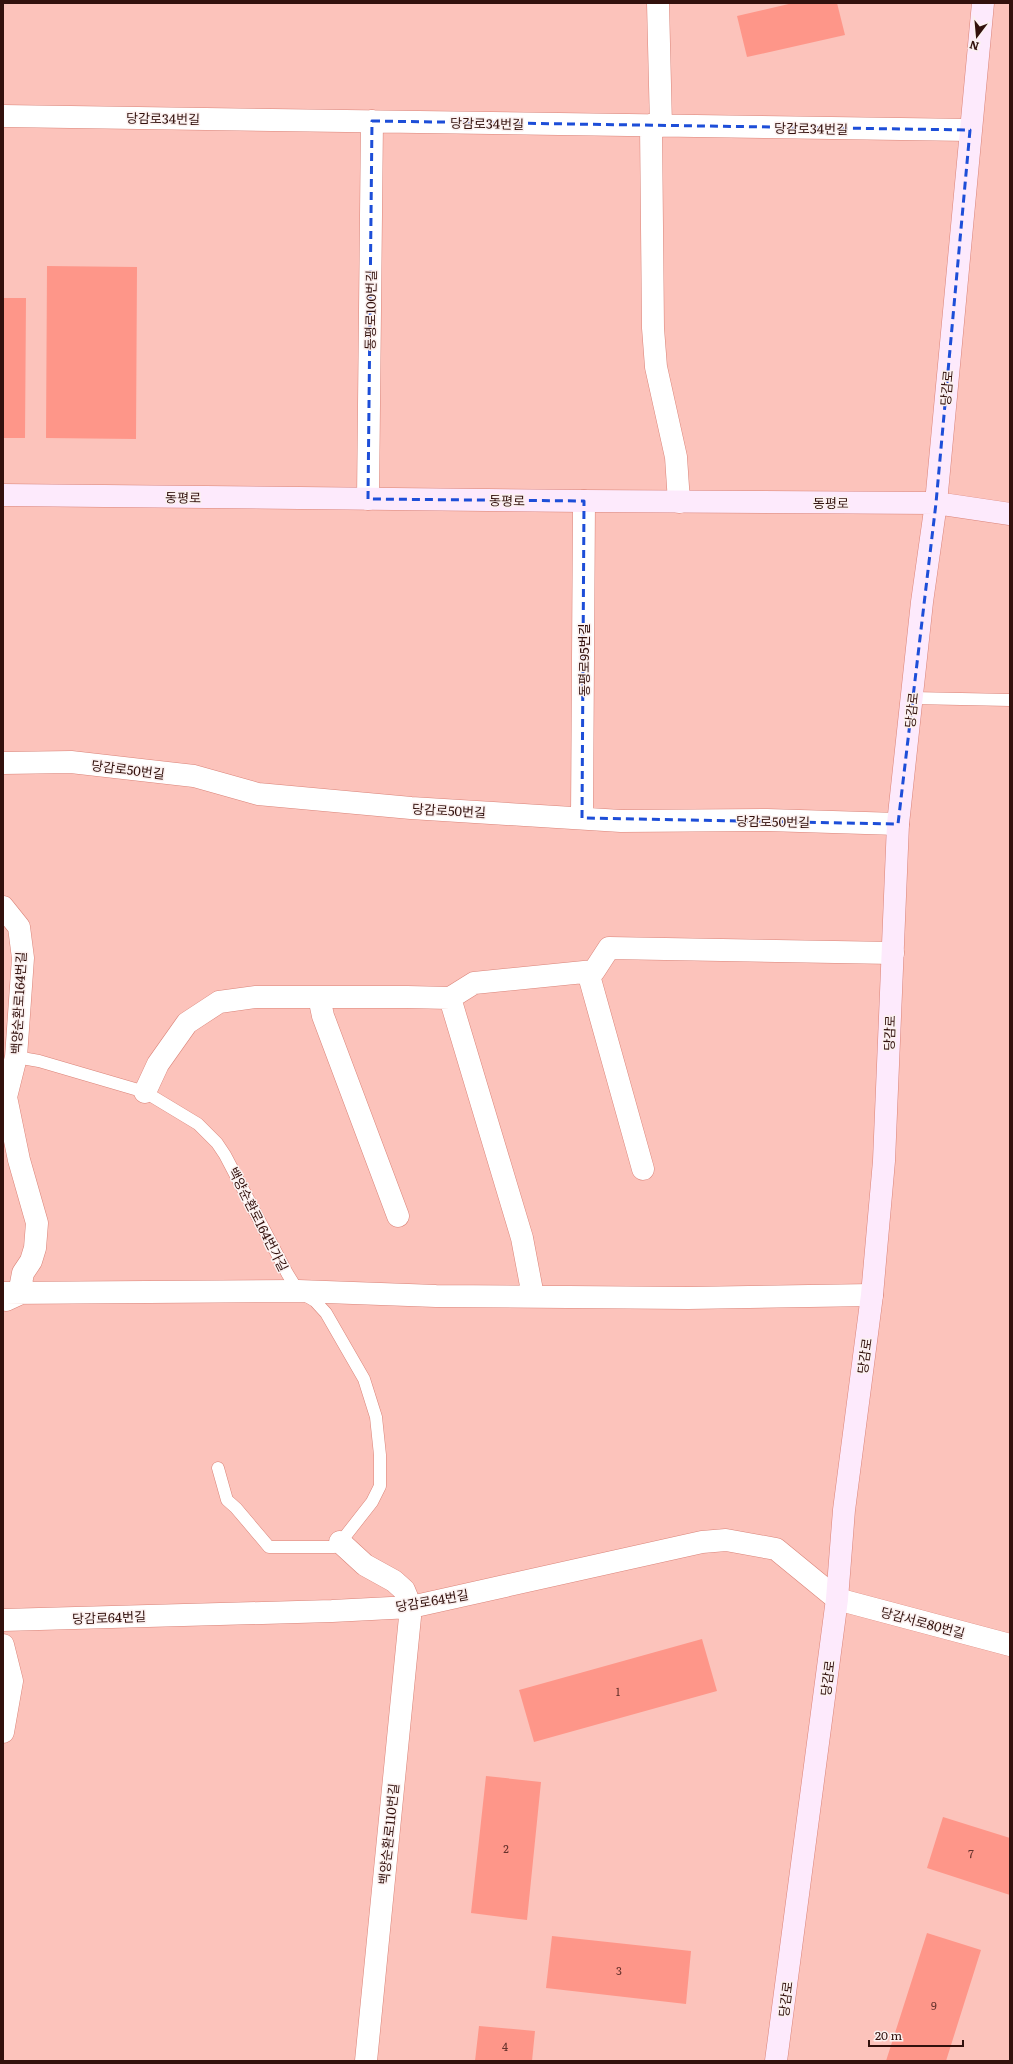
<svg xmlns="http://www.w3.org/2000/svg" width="1013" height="2064" font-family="Literata,'Noto Sans KR',serif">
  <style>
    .building { fill: #fe9689 }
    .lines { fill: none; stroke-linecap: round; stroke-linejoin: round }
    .service-casing { stroke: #da8378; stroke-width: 13 }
    .minor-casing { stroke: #da8378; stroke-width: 23 }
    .secondary-casing { stroke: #da8378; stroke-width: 23 }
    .service { stroke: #fff; stroke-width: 12 }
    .minor { stroke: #fff; stroke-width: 22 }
    .secondary { stroke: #fdeafc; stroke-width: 22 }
    .marked { fill: none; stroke: #1d4ed8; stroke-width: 3; stroke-dasharray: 8 5; stroke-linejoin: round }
    .labels { text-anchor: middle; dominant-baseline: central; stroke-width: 3; stroke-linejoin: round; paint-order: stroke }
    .number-label { font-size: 11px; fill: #65322c }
    .street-label { font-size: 13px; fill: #32110d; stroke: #fbf1f0 }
  </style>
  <rect width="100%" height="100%" fill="#fcc3bb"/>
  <!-- building -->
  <path class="building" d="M793 3H837L845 35 747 57 737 16Z
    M47 266 137 267 136 439 46 438Z
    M3 298H26L25 438H3Z
    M702 1639 717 1691 534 1742 519 1690Z
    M486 1776 541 1782 527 1920 471 1913Z
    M943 1817 1010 1838V1895L927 1868Z
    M927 1933 981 1950 946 2061H886Z
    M552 1936 691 1951 686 2004 546 1988Z
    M479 2026 535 2031 532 2061H475Z"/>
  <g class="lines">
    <!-- service casing -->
    <g class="service-casing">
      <path id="service" d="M912 698 1010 700
        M16 1057 39 1061 145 1092 198 1124 217 1143 225 1155 287 1273 298 1291 315 1301 326 1313 364 1379 376 1417 380 1455V1486L372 1502 343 1539 334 1547H269L236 1508 227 1500 218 1468"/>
    </g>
    <!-- minor casing -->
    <g class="minor-casing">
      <path id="minor" d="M658 3 661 126
        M3 116 970 130
        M651 125 653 328 656 367 676 457 679 502
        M368 499 372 121
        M3 763 71 762 194 776 258 794 411 808 621 821 767 820 898 824
        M582 818 584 501
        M3 907 19 927 23 958 16 1057 6 1097 19 1160 37 1223 35 1248 31 1261 23 1273 19 1294 6 1300
        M588 972 643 1169
        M319 997 323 1016 398 1216
        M450 998 474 983 594 971 609 948 893 953
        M145 1092 158 1064 187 1023 219 1002 256 997H407L450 998 522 1238 533 1296
        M3 1293 298 1291 436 1296 688 1298 872 1295
        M340 1542 365 1565 394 1581 404 1590 411 1607 366 2061
        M3 1620 332 1611 411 1607 702 1542 726 1540 776 1549 837 1599 1010 1645
        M3 1645 12 1681 3 1732"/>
    </g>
    <!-- secondary casing -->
    <g class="secondary-casing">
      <path id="secondary" d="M3 495 584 501 936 503 1010 514
        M776 2061 837 1599 844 1510 872 1295 884 1161 898 824 922 602 936 503 983 3"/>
    </g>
    <!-- service -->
    <use href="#service" class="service"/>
    <!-- minor -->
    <use href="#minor" class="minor"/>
    <!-- secondary -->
    <use href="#secondary" class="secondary"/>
  </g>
  <!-- marked area -->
  <path class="marked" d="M372 121 970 130 936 503 898 824 582 818 584 501 368 499Z"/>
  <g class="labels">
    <!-- number labels -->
    <g class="number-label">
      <text x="618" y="1691">1</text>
      <text x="506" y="1848">2</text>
      <text x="971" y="1853">7</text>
      <text x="619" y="1970">3</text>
      <text x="934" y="2005">9</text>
      <text x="505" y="2046">4</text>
    </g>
    <!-- street labels -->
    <g class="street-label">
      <text transform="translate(163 118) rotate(1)">당감로34번길</text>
      <text transform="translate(487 123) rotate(1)">당감로34번길</text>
      <text transform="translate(811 128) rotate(1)">당감로34번길</text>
      <text transform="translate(370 310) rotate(-89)">동평로100번길</text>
      <text transform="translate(946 388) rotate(-85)">당감로</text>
      <text transform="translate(183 497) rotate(1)">동평로</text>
      <text transform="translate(507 500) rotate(1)">동평로</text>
      <text x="831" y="502">동평로</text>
      <text transform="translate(583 660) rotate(-90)">동평로95번길</text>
      <text transform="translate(911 710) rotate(-84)">당감로</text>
      <text transform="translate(128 769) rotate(7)">당감로50번길</text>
      <text transform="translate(449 810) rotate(3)">당감로50번길</text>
      <text transform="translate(773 821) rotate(1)">당감로50번길</text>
      <text transform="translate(18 1003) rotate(-87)">백양순환로164번길</text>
      <text transform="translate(889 1033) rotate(-88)">당감로</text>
      <text transform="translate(259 1219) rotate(63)">백양순환로164번가길</text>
      <text transform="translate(864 1356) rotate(-82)">당감로</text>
      <text transform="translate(432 1600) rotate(-10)">당감로64번길</text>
      <text transform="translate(109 1617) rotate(-2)">당감로64번길</text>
      <text transform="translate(923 1622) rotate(15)">당감서로80번길</text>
      <text transform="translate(827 1678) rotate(-83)">당감로</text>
      <text transform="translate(388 1834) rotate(-84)">백양순환로110번길</text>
      <text transform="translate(785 1999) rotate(-83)">당감로</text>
    </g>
  </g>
  <!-- border -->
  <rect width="1013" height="2064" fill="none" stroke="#32110d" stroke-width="8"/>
  <!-- north arrow -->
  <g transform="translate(977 36) rotate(196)" stroke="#fbf1f0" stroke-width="3" paint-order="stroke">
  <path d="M0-3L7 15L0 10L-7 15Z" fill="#32110d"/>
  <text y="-6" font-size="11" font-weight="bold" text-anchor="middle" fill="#32110d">N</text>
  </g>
  <!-- scale -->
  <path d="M869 2040v6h94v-6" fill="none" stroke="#32110d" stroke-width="2"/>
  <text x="875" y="2040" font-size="12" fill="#32110d" stroke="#fbf1f0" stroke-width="3" paint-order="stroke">20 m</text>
</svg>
